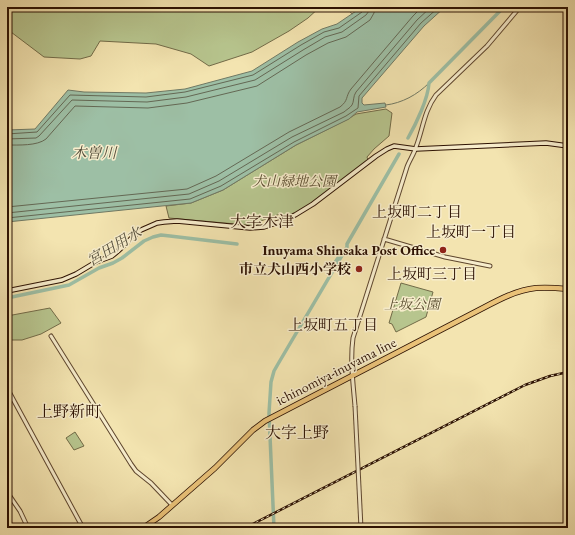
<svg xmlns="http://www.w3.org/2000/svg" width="575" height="535" font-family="'EB Garamond','Noto Serif JP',serif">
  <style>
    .green { fill: #b7c58e; stroke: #726b48 }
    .water { fill: #9dbfa5; stroke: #707964 }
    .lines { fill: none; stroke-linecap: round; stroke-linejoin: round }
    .shore { stroke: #646854; stroke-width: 1 }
    .stream { stroke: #707964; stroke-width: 1 }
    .river { stroke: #9dbfa5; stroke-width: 3.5 }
    .tertiary-casing { stroke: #5e462e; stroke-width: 5 }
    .secondary-casing { stroke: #2c1102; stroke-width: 5.5 }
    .primary-casing { stroke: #2c1102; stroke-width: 6 }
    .tertiary { stroke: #f7edcc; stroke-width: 3 }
    .secondary { stroke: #f7edcc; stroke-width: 3.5 }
    .primary { stroke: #eac278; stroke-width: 4.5 }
    .rail-casing { stroke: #2c1102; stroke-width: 2.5 }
    .rail { stroke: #f7edcc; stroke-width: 1; stroke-dasharray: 3; stroke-linecap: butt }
    .tertiary-bridge-casing { stroke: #5e462e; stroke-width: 5; stroke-linecap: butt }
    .tertiary-bridge { stroke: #f7edcc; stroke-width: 3 }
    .poi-dot { fill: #8f2418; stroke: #f7edcc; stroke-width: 1.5 }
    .labels { text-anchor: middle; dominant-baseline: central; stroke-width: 3; stroke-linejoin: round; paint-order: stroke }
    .park-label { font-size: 14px; font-style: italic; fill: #5d5033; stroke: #f7edcc }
    .poi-label { font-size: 14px; font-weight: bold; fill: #2c1102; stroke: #f7edcc; text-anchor: end }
    .street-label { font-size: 14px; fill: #2c1102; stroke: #f7edcc }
    .water-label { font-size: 15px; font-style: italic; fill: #544e3b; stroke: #f7edcc }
    .neighbourhood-label { font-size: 15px; fill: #2c1102; stroke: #f7edcc }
    .quarter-label { font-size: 16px; fill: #2c1102; stroke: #f7edcc }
  </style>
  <rect width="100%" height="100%" fill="#f3e4b0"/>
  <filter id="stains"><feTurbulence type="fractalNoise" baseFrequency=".005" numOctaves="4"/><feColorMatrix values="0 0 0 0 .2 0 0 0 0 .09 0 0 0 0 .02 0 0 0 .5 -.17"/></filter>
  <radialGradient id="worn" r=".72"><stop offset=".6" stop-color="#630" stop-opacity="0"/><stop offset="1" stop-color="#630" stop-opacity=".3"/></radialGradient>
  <!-- green -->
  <path class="green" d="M7 7H320L308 18 289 31 252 52 209 66 191 54 156 44 100 41 91 56 80 59 44 57 7 29Z
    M386 109 392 113 389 136 374 149 367 157 369 163 313 204 284 220 280 214 258 222V226L169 218 166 206 191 203 223 190 296 145 348 119 356 114Z
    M401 283 433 292 426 317 396 332 392 324 389 323Z
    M50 308 61 323 41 334 22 340H7V316Z
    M75 432 84 446 74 450 66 438Z"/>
  <!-- water -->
  <path class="water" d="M362 7H445L424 26 362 98V103L364 105 385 103 386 107 357 112 349 119 296 145 223 190 191 203 7 222V130L35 129 68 90 84 92 146 93 185 89 252 71 298 42 322 29 337 24Z"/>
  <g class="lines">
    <!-- shore -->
    <path class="shore" d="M7 134 37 132 70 95 146 97 185 92 253 75 301 45 324 32 339 28 362 12 364 10V7
      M7 139 36 138 39 136 72 100 147 102 186 97 255 80 303 50 325 37 342 32 366 15 369 11V7
      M7 145C19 145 37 146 46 139L75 106 148 108 187 103 257 86 306 55 328 43 346 37 370 20 374 13 375 7
      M7 207 187 189 216 176 289 132 340 107C349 100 345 97 351 89L413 16 422 7
      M7 213 189 194 219 181 292 137 344 112C346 110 350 108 352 105 354 102 353 96 356 92L417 20 431 7
      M7 218 190 199 221 186 294 142 346 116 358 108 359 96 421 23 439 7"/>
    <!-- stream -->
    <path class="stream" d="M346 7 352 14
      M386 105C402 103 417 95 429 83"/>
    <!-- river -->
    <path class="river" d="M408 138C416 124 428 99 429 83L504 7
      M330 263 334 264 338 258
      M7 298 69 285 99 268 113 263 122 258 144 241 153 237 161 235 170 236 237 244
      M274 528 269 413 271 382 274 371 278 364 347 247V244L399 154"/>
    <!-- tertiary casing -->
    <g class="tertiary-casing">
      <path id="tertiary" d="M384 239 445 257 490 266
        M51 336 131 464 136 471 151 483 172 505
        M7 388 83 528
        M355 406C353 383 350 360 353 338L407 167C409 161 414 154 416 147 423 129 424 111 436 95L487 46 520 7
        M7 492 20 511 28 528"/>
    </g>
    <!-- secondary casing -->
    <g class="secondary-casing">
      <path id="secondary" d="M7 291 62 280 76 274 96 262 112 256 118 251 134 236 141 230 157 223 164 222 177 221 250 228 264 227 279 222 295 215 313 204 376 156 387 149 394 146 416 149 546 143 568 146"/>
    </g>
    <!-- primary casing -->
    <g class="primary-casing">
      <path id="primary" d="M143 528 159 517 215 468 253 430 265 421 483 308C500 299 517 290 536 288 547 287 558 288 568 289"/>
    </g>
    <!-- tertiary -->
    <use href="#tertiary" class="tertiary"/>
    <!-- secondary -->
    <use href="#secondary" class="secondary"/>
    <!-- primary -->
    <use href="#primary" class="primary"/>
    <!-- rail casing -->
    <g class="rail-casing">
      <path id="rail" d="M245 528 525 385 550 376 568 372"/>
    </g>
    <!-- rail -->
    <use href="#rail" class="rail"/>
    <!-- tertiary-bridge casing -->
    <g class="tertiary-bridge-casing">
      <path id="tertiary-bridge" d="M355 406 361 528"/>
    </g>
    <!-- tertiary-bridge -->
    <use href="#tertiary-bridge" class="tertiary-bridge"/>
  </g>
  <!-- markers -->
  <g class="poi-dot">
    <circle cx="443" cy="250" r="4"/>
    <circle cx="359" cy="269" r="4"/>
  </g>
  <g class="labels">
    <!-- park labels -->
    <g class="park-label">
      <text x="294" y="181">犬山緑地公園</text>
      <text x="412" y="304">上坂公園</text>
    </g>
    <!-- poi labels -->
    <g class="poi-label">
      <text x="435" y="250">Inuyama Shinsaka Post Office</text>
      <text x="351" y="269">市立犬山西小学校</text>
    </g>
    <!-- street labels -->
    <g class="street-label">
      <text transform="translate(336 371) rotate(-27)">ichinomiya-inuyama line</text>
    </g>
    <!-- water labels -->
    <g class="water-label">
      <text x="94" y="152">木曽川</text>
      <text transform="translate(114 246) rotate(-31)">宮田用水</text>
    </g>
    <!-- neighbourhood labels -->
    <g class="neighbourhood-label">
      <text x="417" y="211">上坂町二丁目</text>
      <text x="471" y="231">上坂町一丁目</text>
      <text x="432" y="273">上坂町三丁目</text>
      <text x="333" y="324">上坂町五丁目</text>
    </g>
    <!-- quarter labels -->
    <g class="quarter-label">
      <text x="262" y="221">大字木津</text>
      <text x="69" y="411">上野新町</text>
      <text x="297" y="432">大字上野</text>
    </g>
  </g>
  <!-- margin -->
  <rect width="575" height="535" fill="none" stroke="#f3e4b0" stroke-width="24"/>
  <rect x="8" y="8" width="559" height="519" fill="none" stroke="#2c1102" stroke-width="2"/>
  <rect x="12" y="12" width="551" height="511" fill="none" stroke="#2c1102"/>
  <rect width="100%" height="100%" filter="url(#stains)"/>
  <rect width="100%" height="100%" fill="url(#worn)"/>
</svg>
